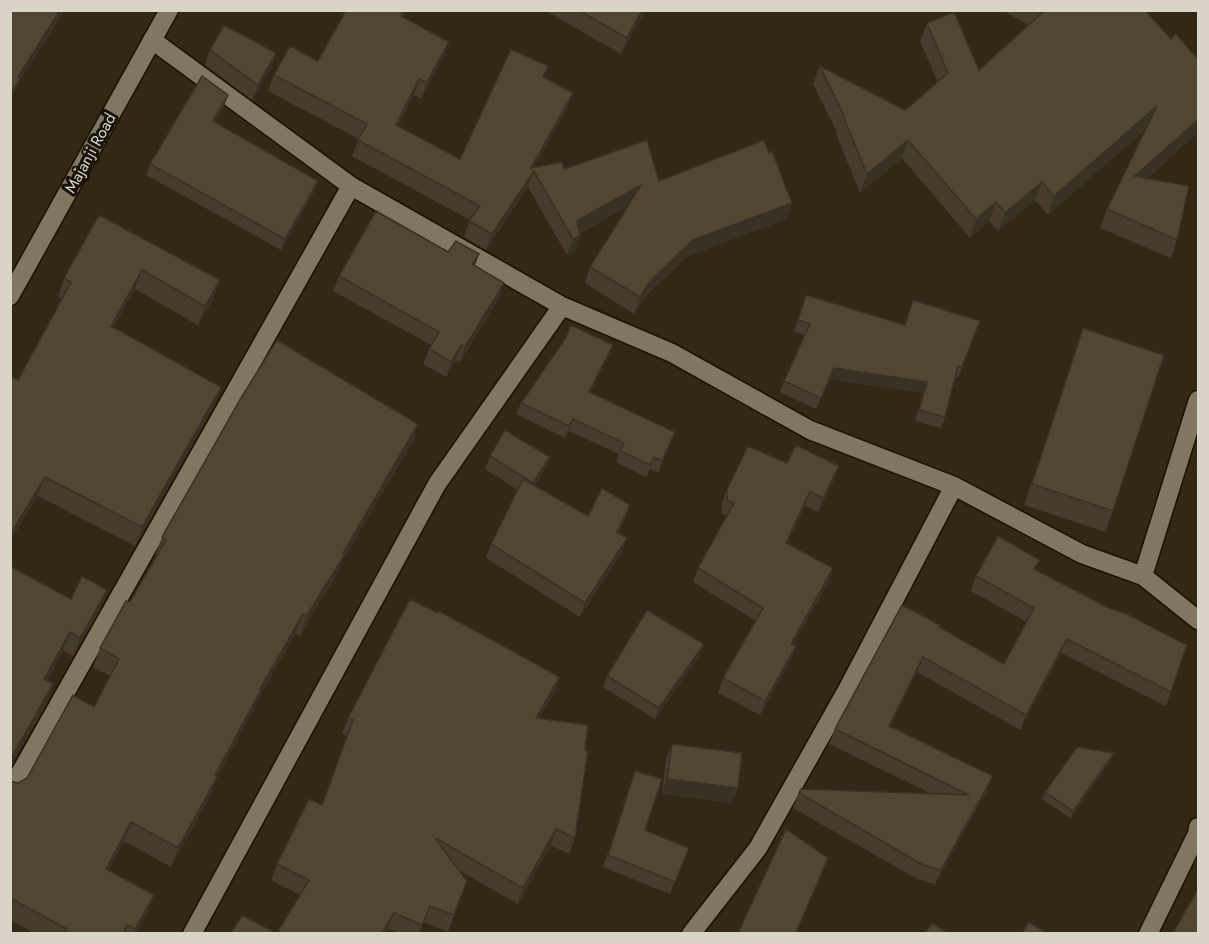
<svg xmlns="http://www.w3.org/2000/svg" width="1209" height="944" font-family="Jost,sans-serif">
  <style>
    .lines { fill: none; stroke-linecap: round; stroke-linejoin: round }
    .street-casing { stroke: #1a1101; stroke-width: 21 }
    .secondary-casing { stroke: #1a1101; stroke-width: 21 }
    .street { stroke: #817660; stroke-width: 18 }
    .secondary { stroke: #817660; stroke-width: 18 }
    .wall { fill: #463c2b }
    .shaded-wall { fill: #393123 }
    .building { fill: #514632; stroke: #393123; stroke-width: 1.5 }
    .labels { text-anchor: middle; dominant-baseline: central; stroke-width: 6; stroke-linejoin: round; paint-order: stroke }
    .street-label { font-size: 16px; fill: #dad4c8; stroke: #161209 }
  </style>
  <rect width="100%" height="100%" fill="#322815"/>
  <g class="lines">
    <!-- street casing -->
    <g class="street-casing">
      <path id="street" d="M152 40 351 186 562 306
        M1143 576 1198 620
        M10 791 351 186
        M192 934 437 484 562 306 672 353 810 430 954 486 1082 554 1143 576 1198 400
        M691 934 758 848 847 690 954 486
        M1148 934 1197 834 1198 827"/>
    </g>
    <!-- secondary casing -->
    <g class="secondary-casing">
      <path id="secondary" d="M10 296 169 10"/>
    </g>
    <!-- street -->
    <use href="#street" class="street"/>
    <!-- secondary -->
    <use href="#secondary" class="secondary"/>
  </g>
  <!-- wall -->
  <path class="wall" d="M544 10H644L642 17 621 54Z
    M1002 10H1145L1198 132 1147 179 1177 240 1171 258 1100 228 1107 209 1147 128 1048 215 1035 200 998 231 989 221 970 238 902 158 860 193 836 134 837 132 813 84 820 66 905 110 938 83 920 41 927 23 979 70 1028 25Z
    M403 18 449 42 443 58 421 99 414 95 398 126 460 159 548 66 544 77 567 109 534 167 564 169 659 181 769 153 792 203 786 219 688 256 645 297 634 314 585 283 590 267 629 205 580 233 575 252 567 255 528 187 486 250 464 237 470 220 352 156 359 139 268 91 274 75 318 61Z
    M210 50 276 53 271 68 252 100 205 65Z
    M228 95 224 106 215 122 314 192 281 250 146 175 150 164Z
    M99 215 213 299 198 325 135 289 113 328 221 387 214 406 135 546 38 496 18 380 62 299 58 297 64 278Z
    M448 252 475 266 499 298 460 362 456 360 446 377 423 364 431 345 333 291 339 276Z
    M806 295 904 325 980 321 958 378 955 377 945 417 941 428 915 421 923 393 830 379 816 409 780 392 784 381 805 335 794 332Z
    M1083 328 1113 511 1105 532 1024 505Z
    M608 357 590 393 671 444 658 473 650 469 646 477 616 462 619 454 569 431 565 438 516 414 521 403Z
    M418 424 412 443 341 563 338 572 300 636 296 633 258 699 254 709 217 777 210 796 171 867 124 841 108 870 154 895 147 914 136 933H34L10 920V781L18 783 27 778 94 707 110 676 93 667 100 648 130 602 156 557 155 556 162 537Z
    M1198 453V470L1196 469Z
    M490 456 545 470 535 486 588 516 625 519 618 533 622 552 580 617 486 558 491 544 518 490 485 469Z
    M787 463 834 480 818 512 805 506 787 544 833 568 828 583 793 645 791 660 760 715 718 693 723 678 756 621 693 582 698 568 727 516 722 514V503L727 489Z
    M1036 570 1111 609 1187 645 1166 706 1061 653 1020 730 917 672 891 726 993 776 987 791 935 884 917 879 793 808 799 793H930L829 744 835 729 940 627 1004 664 1027 622 971 591 976 576Z
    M71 599 100 609 73 656 63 651 47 681V703L10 767Z
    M700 655 655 719 603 687 607 676Z
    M554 694 539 718 575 838 569 854 551 845 518 904 460 871 467 881 448 932 424 922 419 933H399L300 895 271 880 277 864 322 805 347 736 342 734 348 718Z
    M672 744 732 803 662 794 666 759Z
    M1114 753 1111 761 1070 818 1042 799 1045 792Z
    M635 771 645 830 684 860 670 894 603 867Z"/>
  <!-- shaded-wall -->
  <path class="shaded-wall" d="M60 10H65L17 86 10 101V94L18 77Z
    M404 10H407L395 33 401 16Z
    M642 10H644L642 17 621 54 627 38Z
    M449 42 443 58 421 99 427 82Z
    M276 53 271 68 252 100 258 85Z
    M419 79 414 95 390 141 396 125Z
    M573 93 567 109 525 184 531 168Z
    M228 95 224 106 209 132 213 121Z
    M1157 106 1151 125 1048 215 1054 196Z
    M1198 120V132L1129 195 1135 176Z
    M908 140 902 158 860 193 867 174Z
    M534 171 528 187 486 250 492 234Z
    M318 181 314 192 281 250 285 239Z
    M1042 182 1035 200 998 231 1005 213Z
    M641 185 635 201 571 237 577 221Z
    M996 202 989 221 970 238 976 219Z
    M792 203 786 219 688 256 645 297 634 314 640 297 650 281 693 240Z
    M580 236 575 252 567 255 573 239Z
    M479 254 474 269 472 264Z
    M142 270 135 289 104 345 111 326Z
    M220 280 213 299 198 325 205 306Z
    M504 283 499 298 460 362 465 347Z
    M461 345 456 360 446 377 451 362Z
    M613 345 608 357 585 404 589 392Z
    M834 368 927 382 923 393 830 379 816 409Z
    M221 387 214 406 135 546 142 527Z
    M573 419 569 431 565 438 569 426Z
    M418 424 412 443 341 563 338 572 300 636 306 617Z
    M675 432 671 444 658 473 662 461Z
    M550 457 545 470 528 497 533 483Z
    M839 466 834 480 818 512 823 498Z
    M45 477 38 496 10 542V535Z
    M810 491 805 506 781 557 786 543Z
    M630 505 625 519 612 546 617 532Z
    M627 538 622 552 580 617 585 603Z
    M833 568 828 583 786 658 791 644Z
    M107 590 100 609 73 656 80 638Z
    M303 614 296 633 258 699 254 709 217 777 210 796 171 867 178 848 260 689Z
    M70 632 63 651 37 698 44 679Z
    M1067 639 1061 653 1020 730 1026 715Z
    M704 644 700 655 655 719 659 708Z
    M796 646 791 660 760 715 765 701Z
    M923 657 917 672 884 740 889 726Z
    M560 677 554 694 530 734 536 718Z
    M53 684 47 703 10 767V760Z
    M1114 753 1111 761 1070 818 1073 811Z
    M993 776 987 791 935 884 941 870Z
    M667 779 738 788 732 803 662 794Z
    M131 822 124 841 99 888 106 869Z
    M556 829 551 845 518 904 523 888Z
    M828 858 823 873 797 933H796Z
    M154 895 147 914 136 933H133Z
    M394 913 386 933H382Z"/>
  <!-- building -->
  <path class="building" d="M10 10H60L18 77 20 79 10 94Z
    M346 10H404L401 16 449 42 427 82 419 79 396 125 460 159 511 49 548 66 543 77 573 93 531 168 562 162 564 169 647 140 659 181 764 140 769 153 772 151 792 203 693 240 650 281 640 297 590 267 641 185 577 221 580 236 573 239 534 171 492 234 469 221 480 206 358 140 367 124 274 75 290 46 318 61Z
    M578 10H642L627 38Z
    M1041 10H1145L1171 39 1176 34 1198 59V120L1135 176 1189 186 1177 240 1107 209 1157 106 1054 196 1042 182 1005 213 996 202 976 219 908 140 867 174 843 116H844L820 66 905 110 948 73 927 23 954 12 979 70 1043 12Z
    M224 25 276 53 258 85 210 50Z
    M202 76 228 95 213 121 318 181 285 239 150 164Z
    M376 211 448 252 456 241 479 254 472 264 504 283 465 347 461 345 451 362 429 349 439 332 339 276Z
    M99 215 220 280 205 306 142 270 111 326 221 387 142 527 45 477 10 535V376L18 380 71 282 64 278Z
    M806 295 905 325 913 300 980 321 962 367 958 366 945 417 919 410 927 382 834 368 821 398 784 381 810 324 798 320Z
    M571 325 613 345 589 392 675 432 662 461 654 457 650 465 620 451 624 443 573 419 569 426 521 403 565 339Z
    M1083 328 1164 355 1113 511 1032 484Z
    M277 340 418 424 343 553 345 554 306 617 303 614 260 689 261 690 215 775 217 777 178 848 131 822 106 869 154 895 135 929 127 925 123 933H64L67 929 10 898V781L18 783 27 778 73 695 94 707 119 659 100 648 126 601 130 602 166 540 162 537 241 398Z
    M505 430 550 457 533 483 490 456Z
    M796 445 839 466 823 498 810 491 786 543 833 568 791 644 796 646 765 701 723 678 763 608 698 568 734 503 727 500V489L748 446 787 463Z
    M523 479 588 516 602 488 630 505 617 532 627 538 585 603 491 544Z
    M998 536 1040 560 1034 569 1111 609 1125 613 1187 645 1171 692 1067 639 1026 715 923 657 889 726 993 776 941 870 923 865 799 793 801 789 969 795 835 729 902 605 940 625 939 627 1004 664 1034 608 976 576Z
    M10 566 71 599 82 576 107 590 80 638 70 632 44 679 53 684 10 760Z
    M410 599 438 613 439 611 560 677 536 718 588 725 585 750 588 751 575 838 556 829 523 888 435 838 467 881 454 915 430 906 422 925 394 913 382 933H277L309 880 277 864 309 799 322 805 353 720 348 718Z
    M647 610 704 644 659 708 607 676Z
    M672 744 742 753 738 788 667 779Z
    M1077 747 1114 753 1073 811 1045 792Z
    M635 771 662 779 645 830 689 848 675 882 608 855Z
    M786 829 828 858 796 933H738Z
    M1198 889V933H1173Z
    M242 915 276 933H231Z
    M1029 922 1047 933H1022Z
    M932 923 948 933H925Z"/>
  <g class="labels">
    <!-- street labels -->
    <g class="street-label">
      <text transform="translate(90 153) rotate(-61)">Majanji Road</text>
    </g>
  </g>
  <!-- border -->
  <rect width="1209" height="944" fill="none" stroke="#dad4c8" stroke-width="24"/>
</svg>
